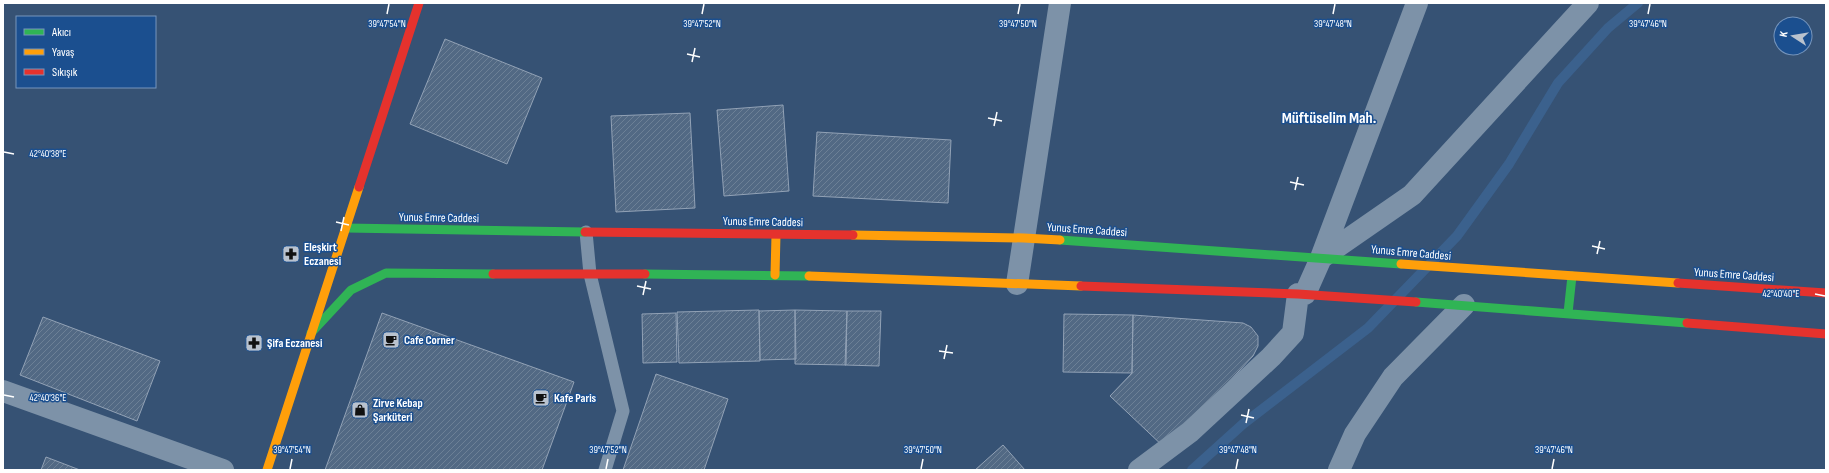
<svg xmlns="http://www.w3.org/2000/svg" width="1829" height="473" font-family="'Sofia Sans Condensed',sans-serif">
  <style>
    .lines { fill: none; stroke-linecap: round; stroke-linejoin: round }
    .stream { stroke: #3b618d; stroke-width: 10 }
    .building { fill: url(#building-hatch); stroke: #92a2b6 }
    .lane { stroke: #7d92a8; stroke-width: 13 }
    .street { stroke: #7d92a8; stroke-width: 22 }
    .fast { stroke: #30b455; stroke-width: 9 }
    .slow { stroke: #ff9f0a; stroke-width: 9 }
    .jam { stroke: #e5322d; stroke-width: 9 }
    .ticks { fill: none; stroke: #fff; stroke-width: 1.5 }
    .labels { text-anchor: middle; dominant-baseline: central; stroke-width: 3; stroke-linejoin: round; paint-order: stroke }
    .street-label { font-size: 12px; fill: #fff; stroke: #1b4f8f }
    .poi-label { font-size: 12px; font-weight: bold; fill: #fff; stroke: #1b4f8f; text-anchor: start }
    .district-label { font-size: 16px; font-weight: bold; fill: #fff; stroke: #1b4f8f }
    .ticks-label { font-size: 10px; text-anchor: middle; fill: #fff; stroke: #1b4f8f; stroke-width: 3; stroke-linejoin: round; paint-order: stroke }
  </style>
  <defs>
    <pattern id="building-hatch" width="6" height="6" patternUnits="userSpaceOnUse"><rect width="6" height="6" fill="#526984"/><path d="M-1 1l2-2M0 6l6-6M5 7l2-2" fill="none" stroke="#6c8096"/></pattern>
  </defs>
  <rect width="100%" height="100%" fill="#365274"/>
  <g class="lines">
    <!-- stream -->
    <path class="stream" d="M1192 470 1243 424 1368 328 1457 236 1509 164 1558 83 1608 28 1638 3"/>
  </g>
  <!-- building -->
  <path class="building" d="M445 39 542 78 507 164 410 124Z
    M783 105 789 191 724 196 717 110Z
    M690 113 695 208 616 212 611 116Z
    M817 132 951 140 948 203 813 196Z
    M759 310 760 361 679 363 677 312Z
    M795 310 847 311 846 365 795 364Z
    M795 310 796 359 760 360 759 311Z
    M847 311H881L879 366 845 365Z
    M382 313 574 382 542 470H325Z
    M676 313 677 362 643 363 642 314Z
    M1064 314 1133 315 1132 373 1063 372Z
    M1133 315 1243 323 1251 327 1258 336V346L1253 356 1166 449 1110 396 1132 373Z
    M43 317 160 361 137 421 20 375Z
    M656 374 728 399 704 470H623Z
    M1003 445 1025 470H975Z
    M46 457 80 470H41Z"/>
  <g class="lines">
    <!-- lane -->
    <path class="lane" d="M586 232 590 274 623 411 605 470"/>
    <!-- street -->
    <path class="street" d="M1321 258 1412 195 1588 3
      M1017 284 1060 3
      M1305 294 1321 258 1417 3
      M3 391 223 470
      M1139 470 1190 432 1271 357 1293 333 1298 294
      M1339 470 1355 434 1393 377 1464 305"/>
    <!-- fast -->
    <path class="fast" d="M346 228 585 232
      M1060 240 1401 264
      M645 274 809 276
      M1416 302 1687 323
      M1568 313 1572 276
      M311 333 351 290 386 273 493 274"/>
    <!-- slow -->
    <path class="slow" d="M853 235 1024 238 1060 240
      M1401 264 1678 283
      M775 275 776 235
      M809 276 1081 286
      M267 470 359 187"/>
    <!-- jam -->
    <path class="jam" d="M359 187 419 3
      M585 232 853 235
      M493 274H645
      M1678 283 1826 293
      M1081 286 1298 294 1416 302
      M1687 323 1826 334"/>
  </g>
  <!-- ticks -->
  <path class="ticks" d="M387 14 389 4M702 14 704 4M1018 14 1020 4M1333 14 1335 4M1648 14 1650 4M687 54 700 57M692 62 695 48M988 118 1002 121M994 126 997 112M4 152 14 154M1290 182 1304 185M1295 190 1298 177M336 222 349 225M341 231 344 217M1592 246 1605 249M1597 254 1600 241M637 286 651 289M1815 294 1825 296M643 295 646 281M939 351 953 353M944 359 947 345M4 395 14 397M1241 415 1254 418M1246 423 1249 409M290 469 292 459M606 469 608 459M921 469 923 459M1236 469 1238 459M1552 469 1554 459"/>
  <!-- icons -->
  <defs>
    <g id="pharmacy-square" transform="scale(0.9)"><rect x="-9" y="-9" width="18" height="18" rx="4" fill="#b9c2ce" stroke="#1b4f8f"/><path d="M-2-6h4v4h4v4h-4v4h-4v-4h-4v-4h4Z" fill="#111"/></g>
    <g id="cafe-square" transform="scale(0.9)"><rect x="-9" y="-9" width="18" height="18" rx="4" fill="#b9c2ce" stroke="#1b4f8f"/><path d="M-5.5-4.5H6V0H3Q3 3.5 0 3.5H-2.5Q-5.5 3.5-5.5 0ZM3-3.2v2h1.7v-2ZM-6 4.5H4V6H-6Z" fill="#111"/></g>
    <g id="shop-square" transform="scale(0.9)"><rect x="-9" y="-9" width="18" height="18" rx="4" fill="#b9c2ce" stroke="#1b4f8f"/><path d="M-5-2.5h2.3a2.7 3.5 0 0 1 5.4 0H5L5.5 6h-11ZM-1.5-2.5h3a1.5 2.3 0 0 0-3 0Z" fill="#111"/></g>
  </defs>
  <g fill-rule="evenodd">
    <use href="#pharmacy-square" x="291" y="254"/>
    <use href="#cafe-square" x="391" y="340"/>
    <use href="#pharmacy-square" x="254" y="343"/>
    <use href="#cafe-square" x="541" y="398"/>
    <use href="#shop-square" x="360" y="410"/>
  </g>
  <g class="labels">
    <!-- street labels -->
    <g class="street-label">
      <text transform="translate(439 218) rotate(1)">Yunus Emre Caddesi</text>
      <text transform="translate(763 222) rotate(1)">Yunus Emre Caddesi</text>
      <text transform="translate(1087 230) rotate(4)">Yunus Emre Caddesi</text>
      <text transform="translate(1411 253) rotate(5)">Yunus Emre Caddesi</text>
      <text transform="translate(1734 275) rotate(4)">Yunus Emre Caddesi</text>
    </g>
    <!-- poi labels -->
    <g class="poi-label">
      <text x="304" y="247">Eleşkirt<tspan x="304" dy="14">Eczanesi</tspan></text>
      <text x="404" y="340">Cafe Corner</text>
      <text x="267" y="343">Şifa Eczanesi</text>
      <text x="554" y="398">Kafe Paris</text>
      <text x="373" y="403">Zirve Kebap<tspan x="373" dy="14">Şarküteri</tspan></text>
    </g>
    <!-- district labels -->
    <g class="district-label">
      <text x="1329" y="118">Müftüselim Mah.</text>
    </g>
  </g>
  <g class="ticks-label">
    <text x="387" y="27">39°47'54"N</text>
    <text x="702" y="27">39°47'52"N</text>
    <text x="1018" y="27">39°47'50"N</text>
    <text x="1333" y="27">39°47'48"N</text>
    <text x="1648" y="27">39°47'46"N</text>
    <text x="48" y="157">42°40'38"E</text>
    <text x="1781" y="297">42°40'40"E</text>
    <text x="48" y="401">42°40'36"E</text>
    <text x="292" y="453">39°47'54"N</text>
    <text x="608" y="453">39°47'52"N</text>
    <text x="923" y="453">39°47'50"N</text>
    <text x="1238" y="453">39°47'48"N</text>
    <text x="1554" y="453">39°47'46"N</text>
  </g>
  <!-- border -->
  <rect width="1829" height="473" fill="none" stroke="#ffffff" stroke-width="8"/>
  <!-- legend -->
  <rect x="16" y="16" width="140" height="72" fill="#1b4f8f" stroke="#7695bc"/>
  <rect x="24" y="29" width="20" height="6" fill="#30b455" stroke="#7695bc"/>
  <text x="52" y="36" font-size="12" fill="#ffffff">Akıcı</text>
  <rect x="24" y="49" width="20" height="6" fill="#ff9f0a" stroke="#7695bc"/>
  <text x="52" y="56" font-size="12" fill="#ffffff">Yavaş</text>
  <rect x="24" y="69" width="20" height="6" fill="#e5322d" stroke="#7695bc"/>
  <text x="52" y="76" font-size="12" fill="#ffffff">Sıkışık</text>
  <!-- north arrow -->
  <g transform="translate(1793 36) rotate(282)"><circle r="19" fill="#1b4f8f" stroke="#7695bc"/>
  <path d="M0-3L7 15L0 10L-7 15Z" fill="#b9c2ce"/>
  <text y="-6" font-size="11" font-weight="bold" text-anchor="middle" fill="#ffffff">K</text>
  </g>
</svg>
